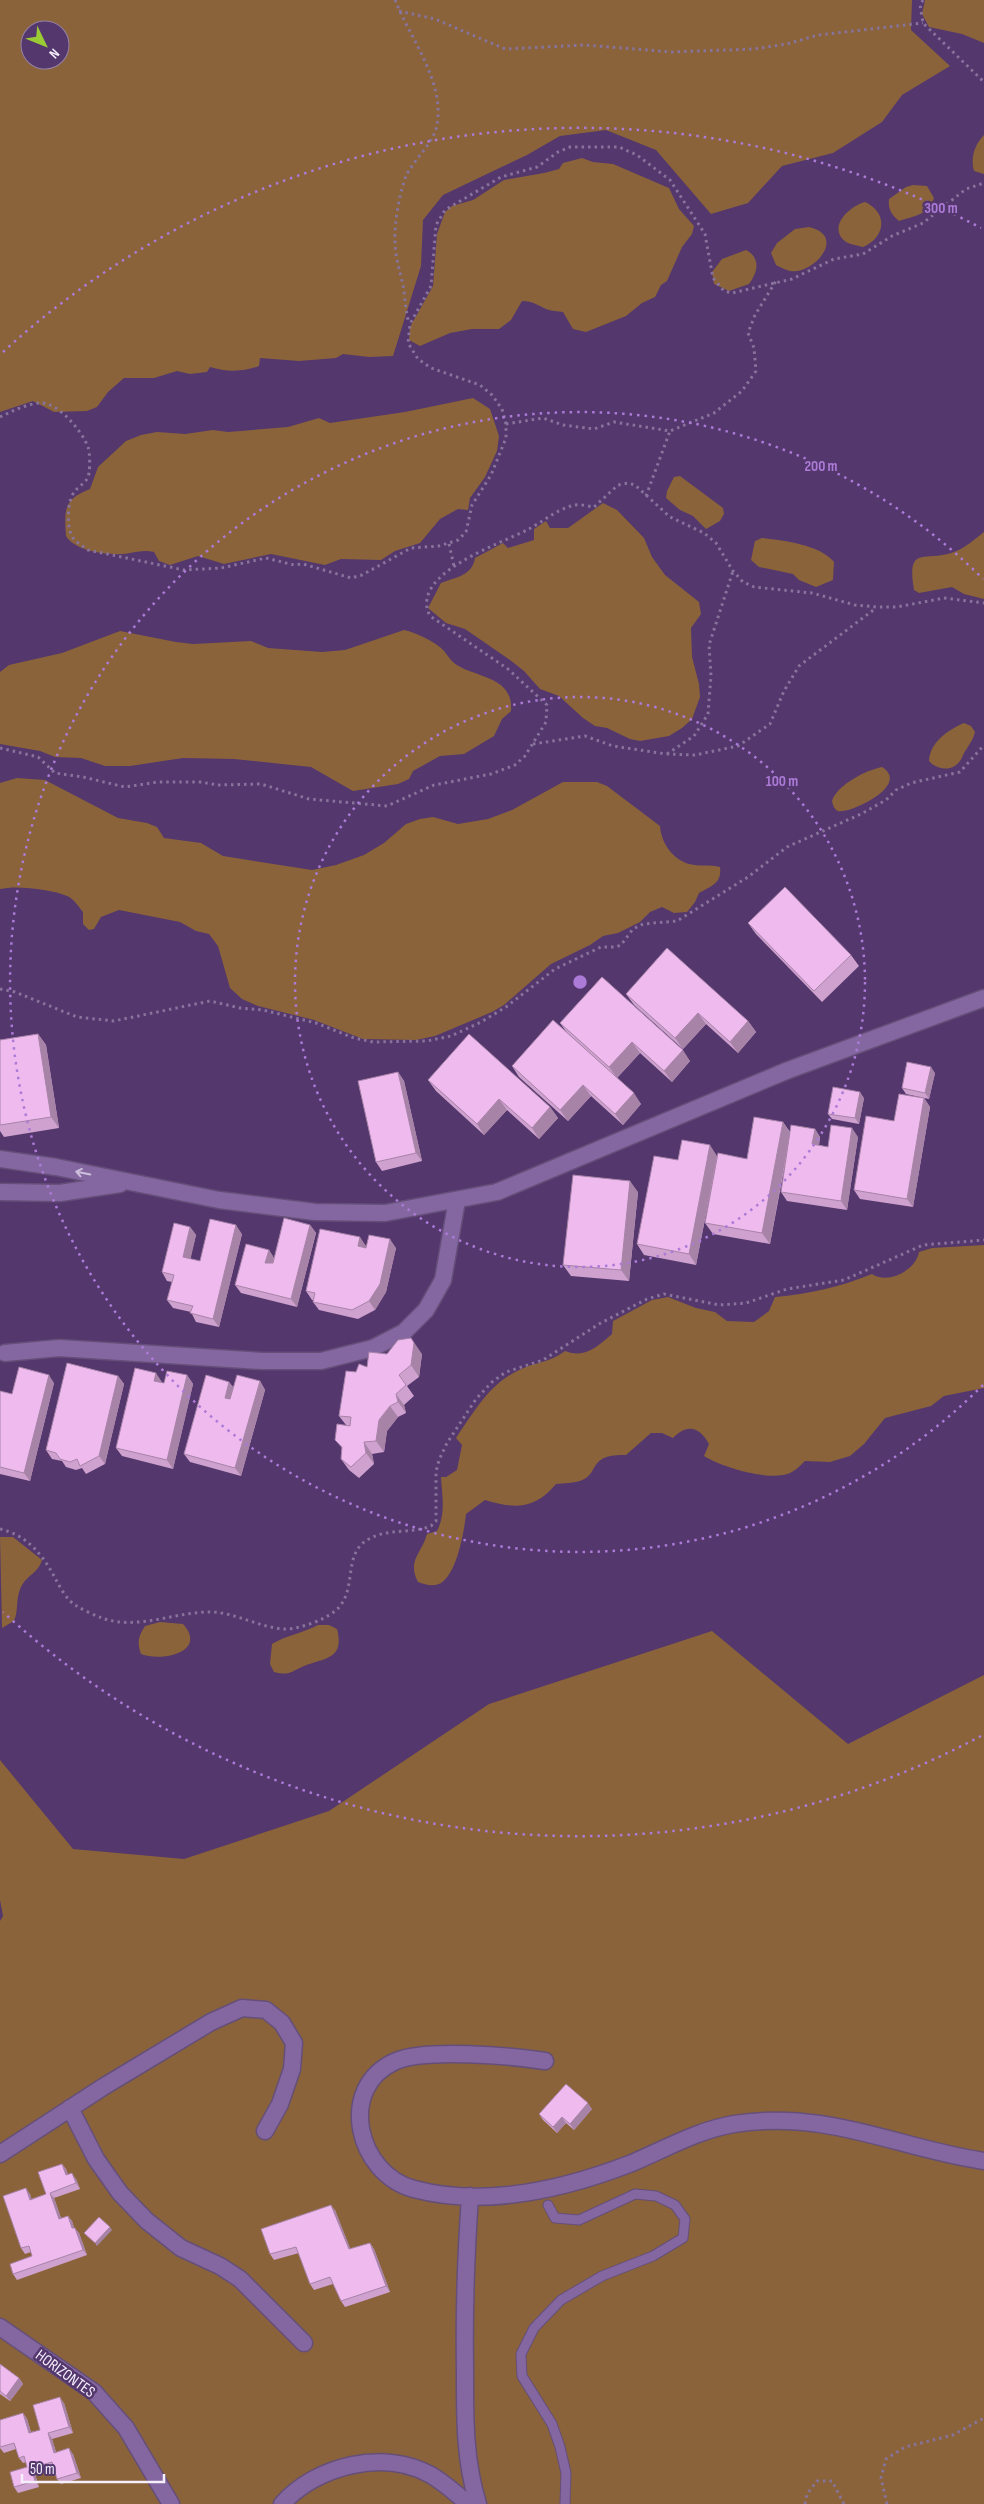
<svg xmlns="http://www.w3.org/2000/svg" width="984" height="2504" font-family="'Sofia Sans Condensed',sans-serif">
  <style>
    .green { fill: #8a633b; fill-rule: evenodd }
    .lines { fill: none; stroke-linecap: round; stroke-linejoin: round }
    .service-casing { stroke: #654f79; stroke-width: 11 }
    .minor-casing { stroke: #654f79; stroke-width: 19 }
    .path { stroke: #88739c; stroke-width: 3; stroke-dasharray: 2.5 4; stroke-linecap: butt }
    .service { stroke: #8467a1; stroke-width: 9 }
    .minor { stroke: #8467a1; stroke-width: 16 }
    .wall { fill: #cea1ce }
    .shaded-wall { fill: #a783a7 }
    .building { fill: #efbbef; stroke: #a783a7 }
    .oneway { stroke: #cdbfdc }
    .ring { fill: none; stroke: #ac7ad7; stroke-width: 2.5; stroke-dasharray: 2.5 5 }
    .labels { text-anchor: middle; dominant-baseline: central; stroke-width: 5; stroke-linejoin: round; paint-order: stroke }
    .street-label { font-size: 16px; fill: #f5effc; stroke: #53376d }
    .centre { fill: #ac7ad7; stroke: #53376d; stroke-width: 2.5 }
    .ring-label { font-size: 15px; text-anchor: middle; font-weight: bold; fill: #ac7ad7; stroke: #53376d; stroke-width: 5; stroke-linejoin: round; paint-order: stroke }
  </style>
  <rect width="100%" height="100%" fill="#53376d"/>
  <!-- green -->
  <path class="green" d="M0 0H912L911 30 950 66 902 95 882 122 833 153 782 166 748 203 711 214 656 150 606 130 560 136 527 155 443 195 423 220 421 266 393 356 369 357 343 354 336 358 299 361 260 358 259 366C244 372 226 372 210 367L207 372 190 374 177 371 154 378H124L108 392 97 407 87 411 54 412 33 401 0 412ZM30 30H60V60H30Z
    M925 0H984V43L962 34 929 27 922 14Z
    M984 135V174L974 171C970 158 975 144 984 135Z
    M582 158 593 162 613 164 669 188 679 209 694 226 692 234 682 247 667 281 661 285 655 297 642 303 626 316 586 332 573 329 563 312C558 311 551 311 546 309 537 305 533 301 522 301L511 320 499 329H472L450 333 420 346 409 340 410 327 433 286 437 234 445 212 452 206 473 200 504 180 544 173 559 169 563 163Z
    M913 185 927 186 934 198C929 215 914 216 899 221 891 214 888 209 889 199L906 187Z
    M865 202C889 213 885 238 863 247 855 245 845 244 841 237 831 222 853 205 865 202Z
    M809 227C848 236 813 275 790 271 786 270 780 267 776 265L771 253 777 243 795 229Z
    M746 250C761 258 758 272 749 284L729 291 714 284 712 272 722 259Z
    M473 398 490 409 499 436 497 451 485 477 470 498 468 510 458 509 440 519 420 543 395 551 381 560 341 559 325 565 271 554 224 564 198 556 170 565 159 561 154 552C141 549 134 553 123 554 106 555 75 551 66 536 64 509 64 499 90 489L98 467 126 441 141 435 157 432 185 434 213 430 228 432 288 427 319 418 330 423 405 412Z
    M680 476 723 508 724 514 720 521 706 529 693 516 680 510 666 498 667 491 674 477Z
    M603 503 617 510 644 538 652 557 665 575 699 602 701 614 691 628 692 657 699 684 700 697 692 719 682 728 669 736 640 741 630 739 607 728 595 726 583 718 559 696 540 689 524 671 510 660 465 629 446 623 428 608 441 583C456 577 472 576 475 558L503 543 508 548 534 540V529L546 521 550 528H568Z
    M984 532V599L964 594 952 587 919 593 914 590C906 543 926 563 954 552 965 548 975 539 984 532Z
    M762 538C782 540 821 545 834 562L833 580 816 587 799 580 793 574 759 567 751 560 755 541Z
    M404 630C415 632 433 641 441 648 446 652 449 659 454 663 473 678 514 675 511 711L502 719 494 736 464 754 440 756 413 771 409 779 398 784 353 791 311 767 234 759 183 758 130 766H105L81 758 55 757 40 751 0 744V672L9 665 62 653 120 631 176 642 193 644 251 641 268 648 322 652 345 650Z
    M964 723 971 726 975 732C973 740 970 743 966 750 963 753 963 757 960 761 952 772 937 770 929 761 930 742 948 730 964 723Z
    M882 767C912 786 847 815 838 811 834 809 833 805 832 801 837 785 866 770 882 767Z
    M17 778 45 780 118 818 147 823 157 827 164 838 201 843 223 856 312 870 336 865 364 855 384 843 406 824 420 819 433 817 458 824 488 819 512 810 563 782H597L607 786 660 826C661 842 672 859 689 864 699 867 710 864 720 867 722 883 712 886 699 893L695 902 687 912 674 913 662 907 650 912 640 922 618 933 603 936 590 945 551 964 504 1005 492 1012 435 1036 416 1040 363 1039 314 1020 258 1006 242 999 230 988 218 946 209 934 196 931 180 922 119 910 101 917 94 929 89 930 83 924V912C79 907 73 898 67 896 51 889 16 885 0 889V783Z
    M984 1245V1388L944 1396 931 1406 885 1418 864 1444 850 1456 830 1462 805 1461C801 1465 795 1471 790 1473 771 1482 721 1467 704 1456L709 1444C699 1426 687 1424 673 1438L662 1433H651L626 1455C586 1454 601 1474 580 1481 573 1483 564 1483 556 1484 534 1510 515 1509 485 1500L466 1514C464 1532 457 1573 441 1583 434 1587 426 1585 418 1582 407 1560 421 1555 427 1534L437 1531C446 1514 442 1495 441 1477H446L457 1470 462 1445 456 1438C474 1412 489 1384 519 1370 535 1362 549 1363 565 1351 585 1359 598 1346 612 1334L613 1321 652 1300 668 1297 696 1308 715 1312 727 1321 754 1322 769 1311 775 1297C809 1294 840 1287 872 1274 888 1285 916 1270 919 1252L932 1248Z
    M0 1537H13L42 1560C39 1572 28 1575 22 1585 15 1597 19 1610 14 1621L2 1628Z
    M160 1622 183 1624C208 1652 162 1662 141 1654 137 1643 138 1637 145 1626Z
    M318 1625H329L337 1629C345 1660 324 1658 304 1666 290 1672 290 1676 274 1672L270 1664 272 1644C287 1635 303 1633 318 1625Z
    M712 1631 848 1744 984 1675V2504H0V1921L3 1916 0 1900V1760L73 1849 184 1859 329 1811 489 1704Z"/>
  <g class="lines">
    <!-- service casing -->
    <g class="service-casing">
      <path id="service" d="M548 2205 555 2218 579 2220 635 2194 656 2196 675 2205 685 2219 683 2238 653 2256 602 2276 561 2300 534 2328 521 2354 522 2376 552 2424 560 2447 566 2473 565 2504"/>
    </g>
    <!-- minor casing -->
    <g class="minor-casing">
      <path id="minor" d="M0 1159 56 1167 219 1200 315 1212 385 1213 497 1192 786 1071 984 998
        M0 1192 60 1193 120 1184
        M5 1353 59 1348 262 1361H321L373 1348 404 1332 426 1310 443 1280 457 1200
        M545 2061C512 2056 426 2048 396 2061 336 2087 357 2174 414 2189 485 2208 565 2189 632 2163 665 2149 698 2130 734 2124 826 2109 897 2148 984 2161
        M70 2108 96 2159 120 2193 147 2221 181 2248 220 2266 240 2279 304 2343
        M0 2154 103 2087 211 2022 242 2008 266 2010 282 2023 294 2043 292 2069 280 2104 265 2131
        M470 2196C466 2254 464 2311 465 2368 465 2415 464 2459 478 2504
        M0 2327 94 2392 126 2428 171 2504
        M282 2504C317 2465 384 2449 431 2475 444 2483 457 2494 468 2504"/>
    </g>
    <!-- path -->
    <path class="path" d="M395 0C410 38 445 82 437 125 433 144 416 157 407 174 400 189 394 224 395 241 395 258 401 274 404 290 405 302 406 312 409 324
      M923 0 920 5 923 23 984 82
      M399 11 435 19 505 49 585 45 672 52 754 49 787 44 818 35 923 23
      M0 417C13 411 26 404 40 403 58 402 82 431 88 447 90 453 90 467 89 473 88 482 80 485 75 491 67 500 66 528 73 538 77 543 83 546 88 550L184 570 221 568 266 558 294 565 303 564 351 578 362 575 411 548 439 546 458 540 466 532 472 505 491 475 506 438V424L502 409 492 395 480 385 431 368 418 359 408 343 410 324 431 286 436 225 445 210 501 177 537 167 558 152 570 147H619L637 155 670 180 705 234 713 278 724 291 732 293 792 279 834 259 863 254 892 236 923 223 966 189 984 183
      M506 424 543 418 563 425 594 429 614 422 670 431 714 413 742 391 756 371 754 348 748 333 755 315 776 281
      M646 496 670 431
      M449 544 454 566
      M533 744 585 736 613 746 666 754 695 755 738 746 770 724 784 691 799 666 876 608
      M0 748 38 757 55 773 83 777 125 787 158 782H200L218 785 261 784 309 799 387 806 434 785 491 774 515 765 525 756 546 722 547 705 508 669 430 616C408 574 500 544 527 530 541 523 556 510 571 506 578 503 587 506 594 507L618 485 628 483 635 485 670 517 704 533 716 543 733 571 743 582 754 587 812 593 855 605 877 607H897L944 598 984 603
      M667 754 694 736 708 714 711 676 709 645 733 571
      M0 989 15 992 77 1017 114 1021 210 1001 240 1008 263 1010 316 1023 354 1038 373 1042 427 1041 451 1036 481 1022 506 1007 555 969 601 947H616L621 945 633 929 643 924 677 921 748 877 787 847 861 814 886 800 896 790 911 783 960 772 984 745
      M0 1529C27 1535 43 1555 55 1578 60 1587 66 1599 75 1605 83 1610 94 1615 102 1618 137 1631 177 1611 212 1612 237 1613 260 1628 285 1629 300 1629 324 1620 335 1611 359 1592 341 1553 369 1539 388 1528 412 1534 431 1526L436 1521V1472L439 1460 447 1443 476 1399 492 1382 506 1372 543 1360 599 1324 647 1299 664 1294 719 1305 746 1303 787 1289 844 1280 923 1245 984 1240
      M805 2504 807 2494 817 2481H832L844 2504
      M887 2504 881 2478 886 2459 905 2447 953 2435 984 2418"/>
    <!-- service -->
    <use href="#service" class="service"/>
    <!-- minor -->
    <use href="#minor" class="minor"/>
  </g>
  <!-- wall -->
  <path class="wall" d="M748 923 851 955 859 966 822 1002 756 934Z
    M602 977 690 1061 672 1082 640 1053 617 1078 641 1104 623 1125 591 1096 568 1121 519 1077 512 1066 567 1033 560 1023Z
    M626 994 748 1021 756 1032 738 1053 706 1024 683 1049 634 1005Z
    M38 1034 46 1045 59 1128 4 1137 0 1131V1040Z
    M398 1072 404 1081 422 1161 382 1171 376 1162Z
    M935 1073 929 1099 906 1094 902 1088Z
    M428 1080 550 1107 558 1118 539 1139 507 1110 484 1135 436 1091Z
    M864 1098 859 1124 832 1119 828 1114Z
    M924 1098 930 1107 913 1207 860 1199 854 1190 894 1121Z
    M783 1122 790 1132 815 1129 820 1137 819 1145 828 1147 858 1137 847 1210 787 1201 781 1192 787 1154 770 1244 713 1234 705 1223 712 1184 696 1265 644 1255 637 1244 678 1160 717 1156 747 1159Z
    M638 1192 629 1281 571 1276 563 1265Z
    M310 1225 316 1233 297 1307 241 1293 235 1285 269 1250 274 1258Z
    M190 1227 196 1235 190 1259 200 1261 242 1234 219 1327 196 1322 191 1312 173 1308 167 1300 172 1282 167 1281 162 1272Z
    M366 1246 396 1248 386 1292 375 1310 358 1319 319 1310 313 1302V1300H312L306 1291Z
    M387 1354H422L419 1377 407 1386 414 1396 404 1405 406 1413 398 1417 387 1431 384 1452 372 1454 374 1464 359 1478 349 1470 341 1459 342 1448 335 1440 346 1425 339 1416 356 1372 367 1367Z
    M187 1375 193 1384 173 1469 122 1456 116 1448 162 1382V1383H164Z
    M118 1376 124 1384 105 1464 86 1474 82 1468 76 1470 66 1467 62 1461 52 1459 46 1450Z
    M260 1381 265 1390 241 1476 190 1462 184 1454 229 1382 233 1387Z
    M54 1383 30 1481 0 1474V1391L12 1394Z
    M592 2109 574 2130 566 2123 557 2133 543 2120 539 2114Z
    M62 2164 66 2169 68 2175 76 2179 80 2189 54 2198 61 2218 68 2216 72 2221 74 2228 79 2233 87 2255 17 2280 13 2274 32 2256 31 2252 25 2254 21 2248 30 2194 31 2199 46 2194Z
    M335 2210 350 2249 370 2243 374 2249 390 2292 345 2307 341 2301 333 2284 314 2290 310 2284 299 2253 274 2260 270 2254Z
    M0 2364 19 2378 23 2384 10 2401 0 2394Z
    M64 2403 73 2433 52 2439 56 2452 73 2454 81 2478 61 2484 57 2479 54 2469 35 2474 39 2487 18 2493 14 2487 27 2467 26 2462 23 2463 19 2458 16 2449 4 2453 0 2448V2420L23 2413 27 2419 31 2432 40 2430Z"/>
  <!-- shaded-wall -->
  <path class="shaded-wall" d="M698 1013 706 1024 683 1049 675 1038Z
    M748 1021 756 1032 738 1053 730 1042Z
    M38 1034 46 1045 59 1128 51 1117Z
    M632 1042 640 1053 617 1078 609 1067Z
    M683 1050 690 1061 672 1082 664 1071Z
    M931 1067 935 1073 929 1099 925 1093Z
    M398 1072 404 1081 422 1161 416 1153Z
    M583 1085 591 1096 568 1121 560 1110Z
    M860 1092 864 1098 859 1124 855 1118Z
    M634 1093 641 1104 623 1125 615 1114Z
    M924 1098 930 1107 913 1207 907 1199Z
    M499 1099 507 1110 484 1135 477 1124Z
    M550 1107 558 1118 539 1139 532 1128Z
    M783 1122 790 1133 770 1244 762 1233Z
    M852 1128 858 1137 847 1210 841 1201Z
    M815 1129 820 1137 818 1153 812 1144Z
    M710 1145 717 1156 696 1265 689 1254Z
    M630 1181 638 1192 629 1281 621 1270Z
    M236 1225 242 1234 219 1327 213 1319Z
    M310 1225 316 1233 297 1307 291 1299Z
    M190 1227 196 1235 189 1266 183 1257Z
    M360 1237 366 1246 364 1254 358 1246Z
    M390 1239 396 1248 386 1292 375 1310 369 1301Z
    M269 1250 274 1258 271 1271 265 1263Z
    M411 1338 422 1354 419 1377 411 1365Z
    M156 1373 162 1382 160 1390 154 1381Z
    M49 1375 54 1383 30 1481 24 1473Z
    M187 1375 193 1384 173 1469 167 1460Z
    M118 1376 124 1384 105 1464 99 1456Z
    M260 1381 265 1390 241 1476 235 1468Z
    M229 1382 235 1390 231 1406 225 1398Z
    M396 1394 404 1405 406 1413 398 1402Z
    M390 1406 398 1417 387 1431 384 1452 376 1441 379 1420Z
    M364 1442 372 1454 374 1464 366 1453Z
    M588 2103 592 2109 574 2130 570 2124Z
    M562 2117 566 2123 557 2133 553 2127Z
    M62 2164 66 2169 70 2181 66 2175Z
    M72 2173 76 2179 80 2189 76 2183Z
    M26 2188 30 2194 34 2206 30 2200Z
    M50 2193 54 2198 63 2224 59 2219Z
    M331 2205 335 2210 353 2255 349 2249Z
    M68 2216 72 2221 76 2234 72 2228Z
    M110 2227 112 2230 97 2246 95 2243Z
    M75 2228 79 2233 87 2255 83 2250Z
    M370 2243 374 2249 390 2292 386 2286Z
    M19 2378 23 2384 10 2401 6 2396Z
    M60 2397 64 2403 73 2433 69 2427Z
    M23 2413 27 2419 33 2439 29 2433Z
    M48 2433 52 2439 58 2459 54 2453Z
    M69 2448 73 2454 81 2478 77 2473Z
    M31 2468 35 2474 39 2487 35 2481Z"/>
  <!-- building -->
  <path class="building" d="M785 887 851 955 814 991 748 923Z
    M667 948 748 1021 730 1042 698 1013 675 1038 626 994Z
    M602 977 683 1050 664 1071 632 1042 609 1067 560 1023Z
    M553 1020 634 1093 615 1114 583 1085 560 1110 512 1066Z
    M38 1034 51 1117 0 1125V1040Z
    M469 1034 550 1107 532 1128 499 1099 477 1124 428 1080Z
    M907 1062 931 1067 925 1093 902 1088Z
    M398 1072 416 1153 376 1162 358 1081Z
    M833 1087 860 1092 855 1118 828 1114Z
    M899 1094 924 1098 907 1199 854 1190 866 1116 894 1121Z
    M754 1117 783 1122 762 1233 705 1223 718 1153 747 1159Z
    M791 1125 815 1129 812 1144 828 1147 831 1125 852 1128 841 1201 781 1192Z
    M682 1140 710 1145 689 1254 637 1244 654 1156 678 1160Z
    M573 1175 630 1181 621 1270 563 1265Z
    M284 1218 310 1225 291 1299 235 1285 246 1244 269 1250 265 1263H273Z
    M210 1219 236 1225 213 1319 190 1313 193 1306 167 1300 174 1275 162 1272 174 1223 190 1227 183 1257 200 1261Z
    M320 1229 360 1237 358 1246 366 1248 369 1235 390 1239 380 1284 369 1301 352 1310 313 1302 315 1293 306 1291Z
    M411 1338 414 1343 411 1365 399 1375 406 1385 396 1394 398 1402 390 1406 379 1420 376 1441 364 1442 366 1453 351 1467 341 1459 342 1447 335 1440 337 1424 350 1426 351 1417 339 1416 346 1371 356 1372 359 1364 367 1367 369 1352 387 1354 398 1340Z
    M67 1363 118 1376 99 1456 80 1466 77 1459 70 1462 60 1459 56 1453 46 1450Z
    M19 1367 49 1375 24 1473 0 1467V1391L12 1394Z
    M135 1368 156 1373 154 1381 164 1383 167 1371 187 1375 167 1460 116 1448Z
    M206 1375 229 1382 225 1398 230 1399 237 1375 260 1381 235 1468 184 1454Z
    M566 2084 588 2103 570 2124 562 2117 553 2127 539 2114Z
    M62 2164 66 2175 72 2173 76 2183 50 2193 59 2219 68 2216 72 2228H75L83 2250 13 2274 10 2264 32 2256 29 2246 21 2248 3 2196 26 2188 30 2200 46 2194 38 2172Z
    M331 2205 349 2249 370 2243 386 2286 341 2301 330 2277 310 2284 296 2247 270 2254 261 2229Z
    M99 2217 110 2227 95 2243 84 2233Z
    M0 2364 19 2378 6 2396 0 2391Z
    M60 2397 69 2427 48 2433 54 2453 69 2448 77 2473 57 2479 52 2462 31 2468 35 2481 14 2487 10 2472 27 2467 24 2456 19 2458 14 2443 0 2447V2420L23 2413 29 2433 40 2430 33 2405Z"/>
  <!-- one-way arrows -->
  <defs><path id="oneway-shaft" d="M-6 0H5M1.5-3L5.5 0L1.5 3" fill="none" stroke-width="1.6" stroke-linecap="round" stroke-linejoin="round" transform="scale(1.25)"/></defs>
  <use class="oneway" href="#oneway-shaft" transform="translate(83 1173) rotate(-169)"/>
  <!-- distance rings -->
  <g class="ring">
    <circle cx="580" cy="982" r="285"/>
    <path d="M983 1385A570 570 0 1 1 983 579"/>
    <path d="M981 1736A854 854 0 0 1 3 1612M3 352A854 854 0 0 1 981 228"/>
  </g>
  <g class="labels">
    <!-- street labels -->
    <g class="street-label">
      <text transform="translate(65 2374) rotate(36)">HORIZONTES</text>
    </g>
  </g>
  <circle cx="580" cy="982" r="8" class="centre"/>
  <g class="ring-label">
    <text x="941" y="213">300 m</text>
    <text x="821" y="471">200 m</text>
    <text x="782" y="786">100 m</text>
  </g>
  <!-- north arrow -->
  <g transform="translate(45 45) rotate(133)"><circle r="24" fill="#53376d" stroke="#9481a6"/>
  <path d="M0-4L9 19L0 12L-9 19Z" fill="#9acb35"/>
  <text y="-8" font-size="14" font-weight="bold" text-anchor="middle" fill="#f5effc">N</text>
  </g>
  <!-- scale -->
  <path d="M22 2474v8h142v-8" fill="none" stroke="#f5effc" stroke-width="2.5"/>
  <text x="30" y="2474" font-size="15" fill="#f5effc" stroke="#53376d" stroke-width="4" paint-order="stroke">50 m</text>
</svg>
